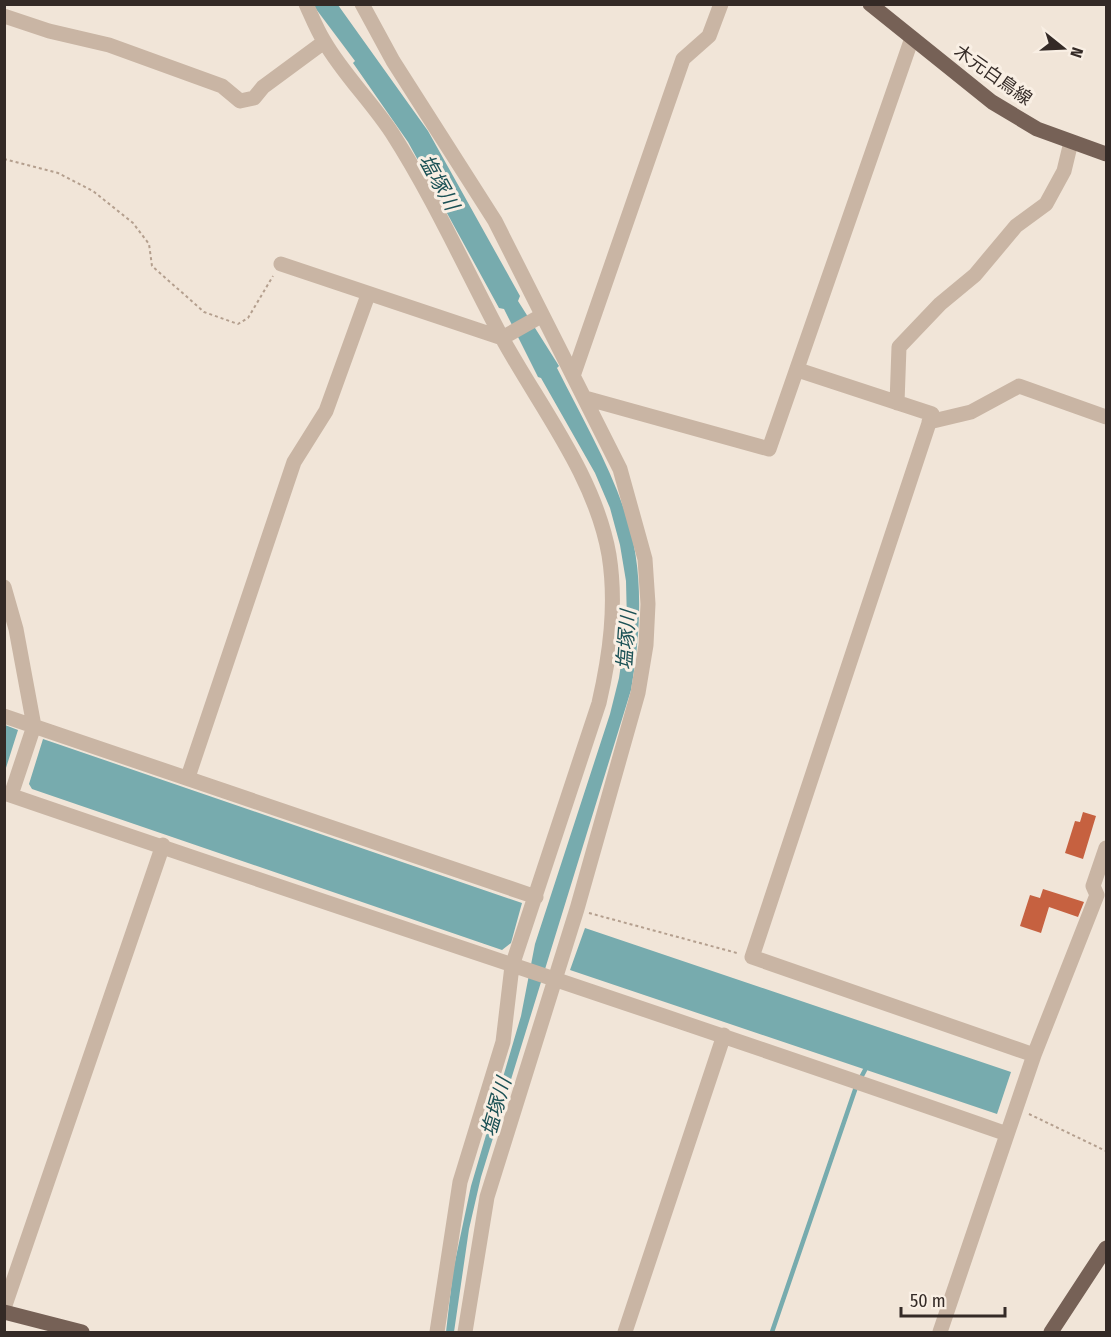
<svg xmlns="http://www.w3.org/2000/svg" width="1111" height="1337" font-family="'Fira Sans Condensed','Noto Sans JP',sans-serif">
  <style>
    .water { fill: #77abae }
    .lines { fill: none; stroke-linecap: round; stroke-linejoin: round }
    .stream { stroke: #77abae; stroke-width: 4.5 }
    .building { fill: #c66140 }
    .path { stroke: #b49f8e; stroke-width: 2; stroke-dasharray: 3 3; stroke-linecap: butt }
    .minor { stroke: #c9b5a4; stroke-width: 15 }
    .major { stroke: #766156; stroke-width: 15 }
    .labels { text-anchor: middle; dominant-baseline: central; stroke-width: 6; stroke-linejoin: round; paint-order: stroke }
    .street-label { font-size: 18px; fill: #342a26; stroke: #f9efe4 }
    .water-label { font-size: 20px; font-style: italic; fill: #1b5155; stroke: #f9efe4 }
  </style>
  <rect width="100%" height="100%" fill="#f1e5d8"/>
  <!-- water -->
  <path class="water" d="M313 5H338L428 131 520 296 518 301 559 366 557 368C580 414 607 460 624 509 645 567 641 631 631 690L481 1177 469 1229 454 1332H446L453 1271 471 1186 521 1016 535 944 610 714 619 678 627 623 626 581 620 545 610 508 595 473 541 378 538 377 504 309 499 308 408 142 353 63 355 61Z
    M5 725 18 730 5 771 4 725Z
    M43 739 522 903 511 943 502 950 32 789 29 784Z
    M585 928 1011 1072 997 1114 570 970Z"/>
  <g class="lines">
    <!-- stream -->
    <path class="stream" d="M772 1332 856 1087 865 1070"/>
  </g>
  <!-- building -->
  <path class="building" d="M1083 812 1096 816 1083 859 1065 853 1075 821 1080 822Z
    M1043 889 1084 902 1078 917 1049 907 1041 933 1020 926 1030 895 1040 898Z"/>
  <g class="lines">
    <!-- path -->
    <path class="path" d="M4 159 58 173 93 191 133 223 149 244 152 266 204 312 238 324 248 318 273 276
      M589 913 737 953
      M1029 1114 1106 1151"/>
    <!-- minor -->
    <path class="minor" d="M306 4C312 17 317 30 324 41 343 74 371 101 392 133 433 197 465 268 501 336 539 406 595 475 609 555 617 605 610 655 599 703L512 966 503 1042 460 1182 437 1332
      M362 4 393 61 495 221 620 469 645 559 648 604 646 645 638 693 577 909 487 1197 465 1332
      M4 16 49 31 109 45 222 86 240 101 254 98 263 87 324 42
      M281 264 502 338 541 316
      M798 370 932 414 752 957 1034 1055
      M573 376 683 59 709 36 721 4
      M585 398 769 449 912 38
      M897 403 899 347 940 304 975 275 1016 226 1046 204 1064 171 1071 142
      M929 422 971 412 1019 386 1106 417
      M4 587 16 629 34 726 11 795
      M4 716 536 897
      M188 777 294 462 326 411 368 295
      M4 793C338 908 674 1017 1007 1134
      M4 1308 163 845
      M625 1332 724 1035
      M940 1332 1034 1055 1097 895 1093 886 1106 848"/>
    <!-- major -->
    <path class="major" d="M870 4 992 102 1037 129 1106 154
      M4 1312 82 1332
      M1051 1332 1106 1248"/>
  </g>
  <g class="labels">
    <!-- street labels -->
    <g class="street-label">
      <text transform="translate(993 75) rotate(35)">木元白鳥線</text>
    </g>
    <!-- water labels -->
    <g class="water-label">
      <text transform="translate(439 182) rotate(61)">塩塚川</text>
      <text transform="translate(626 640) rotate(-86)">塩塚川</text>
      <text transform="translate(496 1107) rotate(-74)">塩塚川</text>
    </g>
  </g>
  <!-- border -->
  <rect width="1111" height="1337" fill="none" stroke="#342a26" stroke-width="12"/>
  <!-- north arrow -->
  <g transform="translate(1063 48) rotate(108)" stroke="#f9efe4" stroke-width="4.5" paint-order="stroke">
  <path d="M0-4.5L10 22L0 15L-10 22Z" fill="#342a26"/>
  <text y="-9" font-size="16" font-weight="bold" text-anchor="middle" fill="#342a26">N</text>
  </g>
  <!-- scale -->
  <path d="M901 1307v9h104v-9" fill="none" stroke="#342a26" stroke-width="3"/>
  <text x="910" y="1307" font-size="18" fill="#342a26" stroke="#f9efe4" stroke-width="4.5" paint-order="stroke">50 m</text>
</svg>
